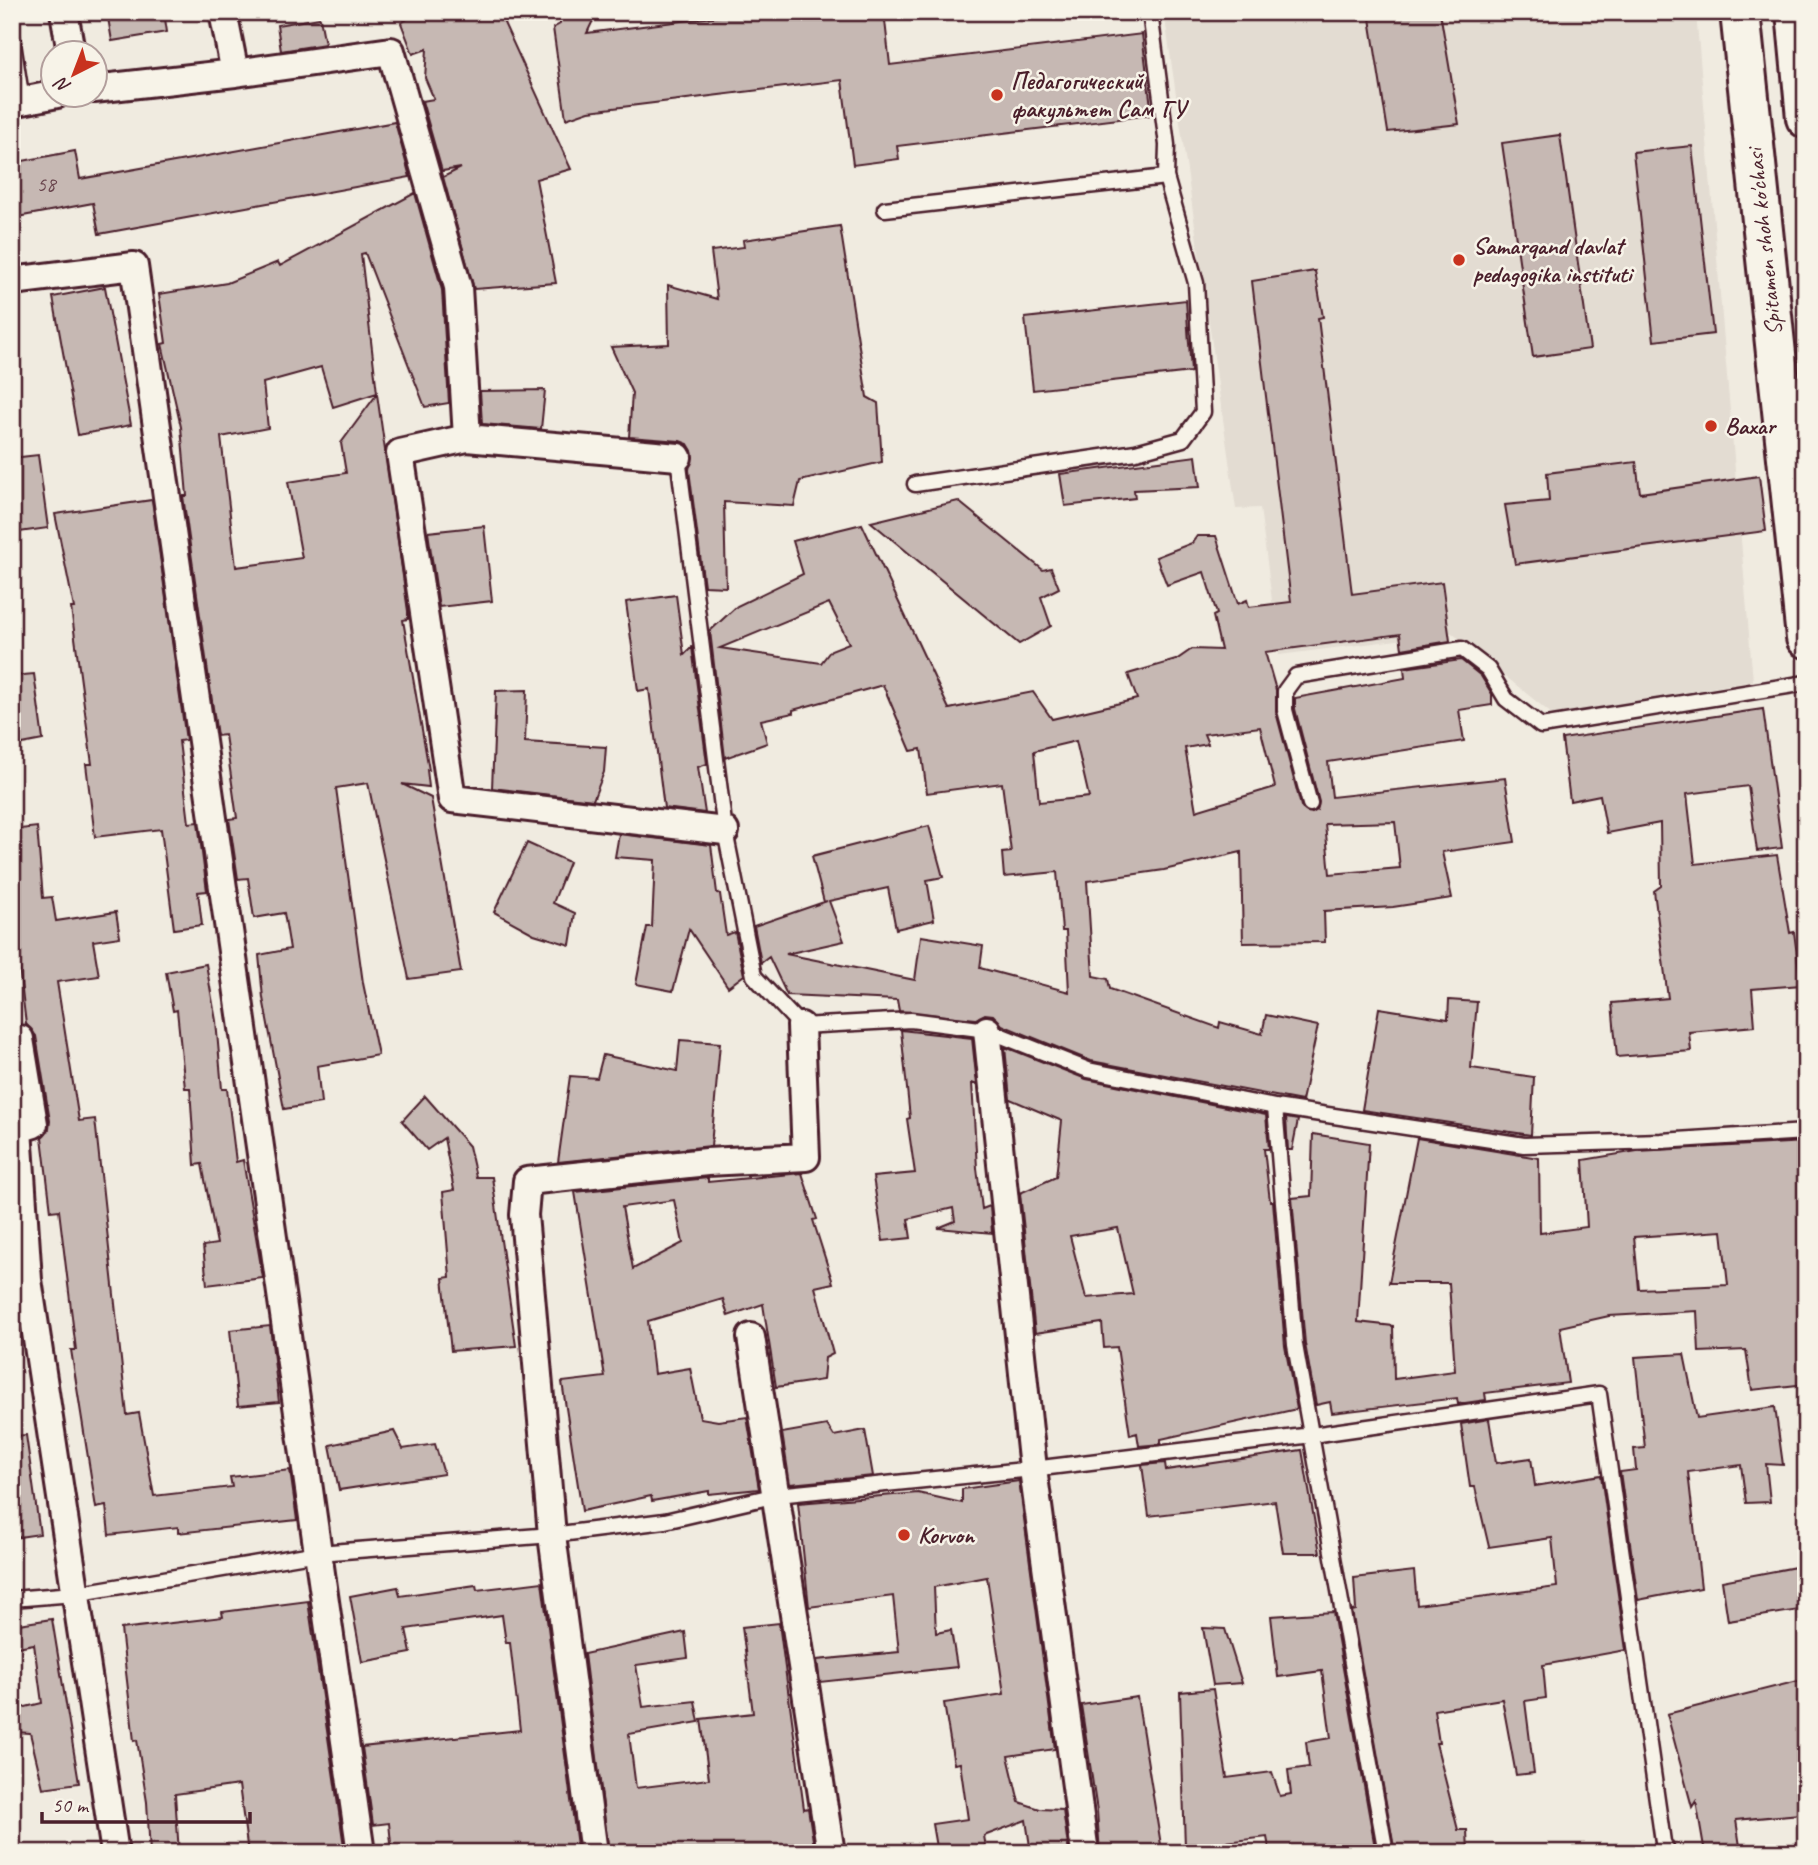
<svg xmlns="http://www.w3.org/2000/svg" width="1818" height="1865" font-family="Caveat,sans-serif">
  <style>
    .built { fill: #e3dcd2 }
    .building { fill: #c6b8b3; stroke: #4a1f2b; stroke-width: 2; fill-rule: evenodd }
    .lines { fill: none; stroke-linecap: round; stroke-linejoin: round }
    .service-casing { stroke: #4a1f2b; stroke-width: 19 }
    .minor-casing { stroke: #4a1f2b; stroke-width: 32 }
    .primary-casing { stroke: #4a1f2b; stroke-width: 44 }
    .service { stroke: #f7f3e8; stroke-width: 14 }
    .minor { stroke: #f7f3e8; stroke-width: 26 }
    .primary { stroke: #f7f3e8; stroke-width: 38 }
    .poi-dot { fill: #c8321e; stroke: #f7f3e8; stroke-width: 2.5 }
    .labels { text-anchor: middle; dominant-baseline: central; stroke-width: 5; stroke-linejoin: round; paint-order: stroke }
    .number-label { font-size: 21px; fill: #69454d }
    .poi-label { font-size: 24px; font-weight: bold; fill: #4a1f2b; stroke: #f7f3e8; text-anchor: start }
    .street-label { font-size: 24px; fill: #4a1f2b; stroke: #f7f3e8 }
  </style>
  <rect width="100%" height="100%" fill="#f0ebe0"/>
  <filter id="ink" filterUnits="userSpaceOnUse"><feTurbulence type="fractalNoise" baseFrequency=".0143" numOctaves="2"/><feDisplacementMap in="SourceGraphic" scale="14" xChannelSelector="R" yChannelSelector="G"/><feConvolveMatrix kernelMatrix="1 2 1 2 8 2 1 2 1" color-interpolation-filters="sRGB"/></filter>
  <g filter="url(#ink)">
    <!-- built -->
    <path class="built" d="M1164 12H1696L1753 681 1553 715 1452 633 1279 655 1260 508 1236 509Z"/>
    <!-- building -->
    <path class="building" d="M107 12H164L167 32 112 41Z
      M419 12H499L571 169 536 179 556 283 474 289 443 177 461 168 442 171 422 101 434 99 425 78 427 49 413 54 401 23Z
      M560 12H597L587 33 753 12H884L890 65 1142 34 1152 115 897 146 899 159 853 165 842 80 589 111 566 119 553 28 560 24Z
      M1369 12H1440L1459 124 1388 132Z
      M320 18 325 44 281 51 277 25Z
      M395 122 410 177 99 234 93 203 12 218V163L75 151 80 179Z
      M1560 135 1590 349 1533 357 1502 143Z
      M1692 146 1713 334 1654 341 1633 152Z
      M415 193 442 290 449 403 425 407 365 253 361 254 377 393 333 407 321 367 263 383 268 428 221 437 236 567 302 558 288 482 346 473 341 443 377 394 408 611V619L403 620 429 770H427L429 787 402 784 431 798 461 972 409 979 368 783 336 788 363 983 378 1055 317 1066 321 1103 284 1109 263 998 259 955 290 949 284 913 254 918 248 878 238 879 229 819 237 818 225 735 217 736 183 496H187L181 427 162 344 166 343 159 294 227 283 278 262 280 266Z
      M840 226 867 397 878 403 882 462 800 481 794 506 724 502 726 587 704 586 689 470 692 451 688 444 680 441 629 437 632 393 611 347 669 344 668 285 717 299 711 251 744 247 743 240Z
      M1315 271 1323 317 1318 318 1352 594 1442 582 1450 641 1402 649 1400 634 1265 652 1276 690V712L1301 806 1312 813 1317 810 1319 802 1295 709V698L1405 678 1404 668 1461 660 1481 676 1492 694V705L1459 710 1464 741 1328 762 1332 797 1505 778 1515 842 1442 852 1452 898 1393 907 1324 911 1325 942 1243 943 1241 852 1164 870 1087 881 1093 976 1108 979 1110 989 1219 1028 1220 1022 1262 1034 1266 1015 1318 1026 1302 1101 1091 1061 1002 1025 993 1015 985 1014 976 1019 899 1011 897 1000 787 995 769 957 761 963 754 926 827 901 824 902 812 856 929 826 943 877 927 880 934 920 896 929 888 888 829 901 844 941 786 954 915 980 921 936 983 946 980 968 1069 992 1066 931H1062L1057 872 1004 877 1002 853 1011 852 1002 783 927 793 921 749 911 751 883 685 793 710V713L761 720 767 743 725 758 710 631 737 606 803 574 793 541 862 524 949 709 1033 692 1052 719 1137 699 1128 674 1176 660 1192 649 1221 650 1213 616 1217 614 1204 572 1167 585 1156 557 1192 543 1197 536H1216L1238 604 1247 600 1249 607 1291 602 1252 281ZM829 603 849 643 831 650 821 663 720 648ZM1260 727 1275 787 1196 811 1185 748 1208 744 1204 734ZM1076 741 1089 797 1039 802 1034 751ZM1395 822 1400 868 1330 874 1325 824Z
      M105 287 131 425 78 435 53 297Z
      M1186 300 1191 372 1033 390 1025 318Z
      M545 390 541 429 482 424 480 391Z
      M38 455 48 528 12 533V458Z
      M1196 456 1200 487 1134 490 1135 498 1065 506 1060 474Z
      M1636 462 1640 493 1759 476 1766 531 1515 564 1505 505 1549 501 1547 473Z
      M152 500 186 740 179 741 189 823 198 822 207 891 198 892 202 925 174 929 161 829 95 837 86 764H92L71 608H74L55 514Z
      M958 501 1043 570 1051 568 1059 588 1041 597 1051 626 1019 644 871 522Z
      M484 526 492 601 439 607 428 532Z
      M676 595 684 655 692 647 707 764 698 767 705 813 664 808 649 689 638 691 626 602Z
      M34 674 43 740 12 746V676Z
      M527 690 525 742 606 747 604 772 593 800 492 788 496 691Z
      M1763 709 1782 848 1757 851 1748 786 1687 794 1695 864 1777 855 1790 933 1794 932 1801 985 1752 989 1755 1026 1689 1032 1691 1051 1617 1057 1612 1003 1668 998 1654 891 1661 886 1660 823 1607 833 1600 795 1570 801 1562 739Z
      M37 827 43 898 52 897 56 921 116 912 120 937 93 941 99 976 57 982 79 1121 95 1119 127 1415 139 1413 154 1496 232 1487 230 1477 290 1470 297 1520 178 1533V1527L109 1535 106 1506 96 1508 71 1350H76L59 1210 51 1211 42 1137 49 1129 50 1121 36 1036 26 1024 12 909V830Z
      M619 834 711 845 717 893 720 894 726 935 735 932 744 975 728 987 689 929 673 991 636 984 647 927H652L655 860 615 857Z
      M527 843 569 862 553 903 575 913 570 945 534 934 494 912Z
      M206 964 216 1021 222 1089H227L236 1162 243 1160 263 1278 207 1285 203 1246 217 1244 202 1164 195 1165 190 1088H185L177 1010 173 1011 166 972Z
      M1449 1000 1477 1002 1471 1068 1534 1077 1531 1135 1362 1110 1379 1008 1448 1019Z
      M901 1030 972 1038 977 1085 972 1083 977 1168 982 1209 990 1206 992 1233 938 1228 955 1221 953 1208 908 1219 911 1238 883 1241 873 1177 915 1173 907 1119 910 1118Z
      M680 1040 720 1043 711 1146 558 1162 570 1076 597 1078 603 1055 677 1071Z
      M1005 1047 1086 1079 1266 1115 1269 1149H1264L1270 1201H1273L1285 1346 1297 1409 1161 1439V1444L1139 1446 1137 1433 1130 1435 1117 1347 1104 1348 1102 1323 1035 1333 1020 1193 1056 1177 1062 1121 1010 1099ZM1118 1228 1133 1294 1086 1298 1070 1236Z
      M425 1096 469 1146 476 1177H492L516 1346 451 1351 443 1278 450 1277 443 1192 454 1190 444 1138 427 1150 402 1121Z
      M1286 1118 1298 1120 1292 1150H1288Z
      M1313 1134 1369 1143 1358 1322 1393 1326 1394 1379 1455 1371 1449 1283H1389L1417 1138 1539 1158 1540 1233 1587 1227 1583 1160 1637 1151 1806 1142V1384L1752 1390 1746 1350 1699 1352 1697 1311 1609 1316 1560 1327 1568 1383 1485 1393 1486 1400 1458 1404 1457 1398 1332 1413 1330 1402 1316 1405 1305 1344 1292 1198 1311 1196ZM1722 1231 1728 1285 1639 1289 1634 1237Z
      M802 1173 817 1219 813 1220 833 1283 815 1287 833 1354 825 1358 823 1380 776 1387 763 1304 728 1316 723 1299 648 1321 654 1374 690 1368 700 1418 718 1421 747 1417 759 1489 709 1494V1491L652 1501 651 1496 582 1511 562 1382 605 1377 575 1192 708 1178V1182ZM674 1200 683 1243 633 1269 622 1207Z
      M270 1326 279 1402 238 1406 230 1330Z
      M1684 1354 1697 1418 1775 1407 1783 1465 1766 1464 1770 1502 1746 1503 1741 1465 1688 1472 1701 1588 1638 1600 1620 1472 1636 1470 1634 1449 1645 1448 1635 1357Z
      M1489 1419 1496 1463 1531 1458 1535 1486 1601 1475 1626 1650 1543 1665 1546 1698 1525 1701 1534 1773 1516 1775 1502 1699 1434 1710 1439 1743H1436L1458 1830H1467L1468 1853H1395L1352 1611 1356 1610 1354 1578 1414 1571 1417 1605 1557 1587 1552 1538 1489 1547 1475 1487H1470L1461 1424Z
      M827 1425 834 1436 865 1430 873 1476 790 1484 782 1433Z
      M394 1431 403 1449 435 1444 444 1474 339 1490 330 1445Z
      M26 1435 40 1534 12 1538V1436Z
      M1302 1450 1320 1553H1283L1275 1501 1149 1516 1142 1465 1165 1463 1166 1470Z
      M1019 1481 1055 1749 1008 1756 1019 1802 1040 1809 1063 1810 1069 1853H1031L1026 1820 984 1836 987 1853H937L932 1824 968 1819 960 1763 954 1764 944 1703 1004 1694 987 1577 934 1587 936 1633 951 1630 957 1667 820 1682 817 1660 899 1652 893 1596 809 1607 798 1503 918 1493 962 1503V1489Z
      M1806 1565V1609L1728 1621 1722 1581Z
      M542 1582 578 1853H392L389 1823 373 1825 362 1747 520 1730 510 1643H506L502 1615 406 1629 411 1653 362 1662 350 1596 398 1587 400 1596 476 1585 477 1590Z
      M308 1601 345 1853H248L239 1785 175 1794 179 1853H150L147 1802 137 1740 134 1741 121 1629 223 1617 222 1612Z
      M1333 1612 1376 1853H1270L1267 1837 1185 1847 1180 1692 1213 1689 1227 1778 1272 1772 1280 1796 1291 1794 1288 1770 1309 1767 1306 1742 1331 1738 1322 1671 1278 1677 1271 1616Z
      M52 1619 79 1783 43 1788 30 1733 15 1732 13 1710 42 1703 34 1644 12 1648V1625Z
      M779 1623 804 1809 808 1808 815 1853H609L584 1654 685 1632 688 1658 636 1665 643 1707 695 1701 699 1722 629 1734 636 1788 709 1779 701 1719 753 1713 742 1627Z
      M1203 1628 1225 1629 1242 1683 1213 1685Z
      M1806 1679V1782L1798 1783 1800 1814 1736 1820 1741 1853H1705L1696 1801 1692 1807 1667 1714Z
      M1137 1697 1162 1851 1100 1853 1097 1811 1081 1705Z"/>
    <g class="lines">
      <!-- service casing -->
      <g class="service-casing">
        <path id="service" d="M12 37 22 101
          M885 209 1166 177 1167 145 1150 12
          M678 457 725 831 754 976 801 1026 911 1020 987 1030 1088 1070 1275 1107 1524 1145 1661 1141 1806 1132
          M915 484 1136 452 1183 439 1203 412 1196 283 1166 177
          M1310 804 1285 710V691L1296 676 1462 649 1488 669 1506 699 1541 726 1806 683
          M1275 1107 1295 1345 1386 1853
          M12 1599 74 1594 318 1553 552 1535 665 1521 777 1495 1033 1469 1312 1435 1599 1394 1663 1842 1668 1853"/>
      </g>
      <!-- minor casing -->
      <g class="minor-casing">
        <path id="minor" d="M64 12 71 52
          M223 12 235 73 391 51 458 287 467 438 678 457
          M94 89 235 73
          M12 103 57 94
          M12 281 134 266 361 1853
          M467 438 400 453 452 799 725 831
          M987 1030 1033 1469 1085 1853
          M12 1041 20 1039 34 1124 18 1129 28 1280 115 1853
          M751 1337 831 1853
          M594 1853 552 1535 524 1215 527 1181 707 1162 806 1157 801 1026"/>
      </g>
      <!-- primary casing -->
      <g class="primary-casing">
        <path id="primary" d="M1740 12 1806 638
          M1796 12 1806 118"/>
      </g>
      <!-- service -->
      <use href="#service" class="service"/>
      <!-- minor -->
      <use href="#minor" class="minor"/>
      <!-- primary -->
      <use href="#primary" class="primary"/>
    </g>
  </g>
  <!-- markers -->
  <g class="poi-dot">
    <circle cx="997" cy="95" r="7"/>
    <circle cx="1459" cy="260" r="7"/>
    <circle cx="1711" cy="426" r="7"/>
    <circle cx="904" cy="1535" r="7"/>
  </g>
  <g class="labels">
    <!-- number labels -->
    <g class="number-label">
      <text x="46" y="184">58</text>
    </g>
    <!-- poi labels -->
    <g class="poi-label">
      <text x="1011" y="81">Педагогический<tspan x="1011" dy="28">факультет Сам ГУ</tspan></text>
      <text x="1473" y="246">Samarqand davlat<tspan x="1473" dy="28">pedagogika instituti</tspan></text>
      <text x="1725" y="426">Baxar</text>
      <text x="918" y="1535">Korvon</text>
    </g>
    <!-- street labels -->
    <g class="street-label">
      <text transform="translate(1764 242) rotate(-96)">Spitamen shoh ko'chasi</text>
    </g>
  </g>
  <!-- margin -->
  <rect width="1818" height="1865" fill="none" stroke="#f7f3e8" stroke-width="42"/>
  <rect x="21" y="21" width="1776" height="1823" fill="none" stroke="#4a1f2b" stroke-width="2.5" filter="url(#ink)"/>
  <!-- north arrow -->
  <g transform="translate(74 74) rotate(222)"><circle r="33" fill="#f7f3e8" stroke="#b29e9c" stroke-width="2"/>
  <path d="M0-5L12 26L0 18L-12 26Z" fill="#c8321e"/>
  <text y="-10" font-size="19" font-weight="bold" text-anchor="middle" fill="#4a1f2b">N</text>
  </g>
  <!-- scale -->
  <path d="M42 1812v10h208v-10" fill="none" stroke="#4a1f2b" stroke-width="3.5"/>
  <text x="52" y="1812" font-size="21" fill="#4a1f2b" stroke="#f7f3e8" stroke-width="5" paint-order="stroke">50 m</text>
</svg>
